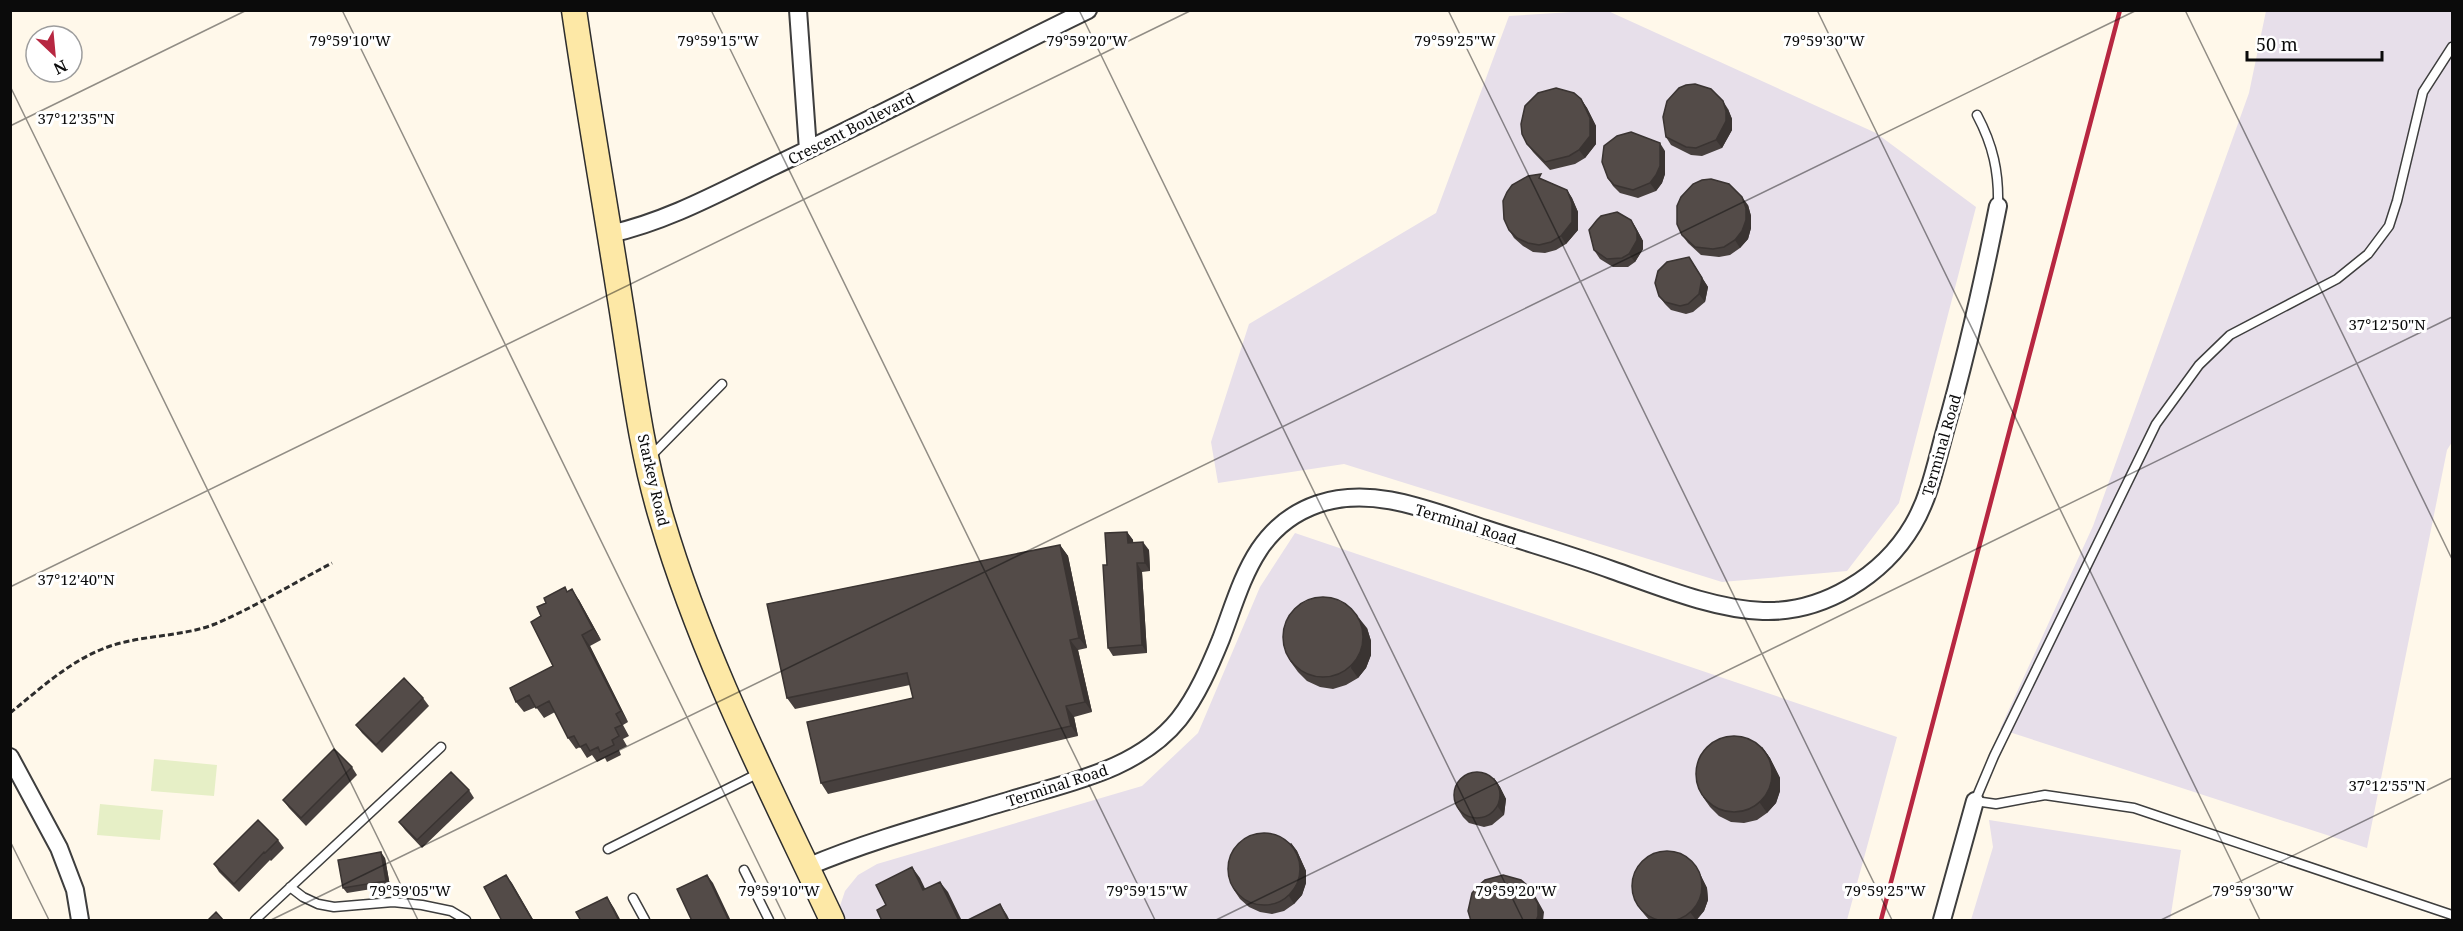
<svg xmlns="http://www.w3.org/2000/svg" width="2463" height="931" font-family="'Noto Serif',serif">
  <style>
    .industrial { fill: #e7dfea }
    .pitch { fill: #e6efc6 }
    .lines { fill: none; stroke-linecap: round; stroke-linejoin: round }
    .service-casing { stroke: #3e3e3e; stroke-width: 11 }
    .minor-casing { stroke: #3e3e3e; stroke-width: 20 }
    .secondary-casing { stroke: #2d2d2d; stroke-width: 27 }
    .path { stroke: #2d2d2d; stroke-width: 3; stroke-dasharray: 6 3; stroke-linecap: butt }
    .service { stroke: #fff; stroke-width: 8 }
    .minor { stroke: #fff; stroke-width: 16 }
    .secondary { stroke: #fde8a6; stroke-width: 24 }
    .rail { stroke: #b72741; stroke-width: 4.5 }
    .wall { fill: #47403e }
    .shaded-wall { fill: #3a3432 }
    .building { fill: #534b48; stroke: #3a3432; stroke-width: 1.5 }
    .ticks { fill: none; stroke: #0b0b0b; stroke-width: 1.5; stroke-opacity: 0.45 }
    .labels { text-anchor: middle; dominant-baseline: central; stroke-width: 6; stroke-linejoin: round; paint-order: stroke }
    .street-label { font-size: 15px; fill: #0b0b0b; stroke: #fff }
    .ticks-label { font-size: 15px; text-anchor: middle; fill: #0b0b0b; stroke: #fff; stroke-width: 6; stroke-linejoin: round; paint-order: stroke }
  </style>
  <rect width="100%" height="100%" fill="#fff8ea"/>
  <!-- industrial -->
  <path class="industrial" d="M1587 11H1608L1876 133 1976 207 1899 503 1847 571 1722 582 1344 464 1218 483 1211 442 1249 324 1436 213 1509 16Z
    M2266 11H2452V442L2447 450 2367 848 2000 729 2093 526 2249 93Z
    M1295 533 1897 737 1847 920H846L840 906 845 891 858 875 877 864 1142 786 1198 733 1260 587Z
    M1989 820 2181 850 2170 920H1971L1993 847Z"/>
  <!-- pitch -->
  <path class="pitch" d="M154 759 217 765 214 796 151 791Z
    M100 804 163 810 160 840 97 835Z"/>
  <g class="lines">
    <!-- service casing -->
    <g class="service-casing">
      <path id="service" d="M2452 47 2423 92 2397 201 2389 226 2368 254 2337 279 2230 335 2199 365 2156 424 1994 756 1975 801 1996 804 2045 795 2134 808 2452 915
        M1977 115C1993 145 1999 172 1998 206
        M650 457 722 384
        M608 849 759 773
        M744 870 769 920
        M290 887 303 897 318 904 334 907 393 902 422 905 451 911 466 920
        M633 898 645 920
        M255 920 441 747"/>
    </g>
    <!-- minor casing -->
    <g class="minor-casing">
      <path id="minor" d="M798 10 808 150
        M610 234C668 221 720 192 774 166 879 116 983 61 1088 10
        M10 757 59 848 75 890 80 920
        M807 867C873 839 942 821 1011 800 1069 782 1138 770 1179 719 1197 696 1210 666 1221 639 1242 584 1254 526 1318 504 1374 485 1433 512 1486 529 1528 543 1571 555 1612 570 1658 586 1713 609 1763 611 1823 613 1883 576 1913 525 1930 496 1936 463 1945 431 1966 357 1983 282 1998 206
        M1942 920 1975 801"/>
    </g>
    <!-- secondary casing -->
    <g class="secondary-casing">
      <path id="secondary" d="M574 10C588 107 605 203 620 299 632 372 640 448 662 520 703 659 771 790 832 920"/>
    </g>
    <!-- path -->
    <path class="path" d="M10 713C46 684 79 652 125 642 155 635 187 635 215 624 255 607 294 583 332 563"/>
    <!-- service -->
    <use href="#service" class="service"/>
    <!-- minor -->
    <use href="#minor" class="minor"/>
    <!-- secondary -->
    <use href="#secondary" class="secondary"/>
    <!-- rail -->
    <path class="rail" d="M1881 920 2120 10"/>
  </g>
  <!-- wall -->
  <path class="wall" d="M1581 99 1587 108 1596 126V144L1585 158 1575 164 1550 170 1533 152 1527 144Z
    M1728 109 1732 119V130L1722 148 1702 156 1691 155 1671 145 1666 137Z
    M1665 151V174L1662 183 1656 191 1638 198 1620 193 1613 186 1608 178Z
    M1545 181 1567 190 1572 198 1578 212V230L1566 244 1556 250 1545 253 1533 252 1523 246 1514 238 1509 230Z
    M1748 205 1751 216V228L1748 239 1740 248 1730 255 1719 257 1701 255 1688 243 1682 235Z
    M1631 220 1636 228 1643 241V249L1635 262 1628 267H1613L1600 259 1594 250Z
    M1689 257 1708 287 1705 302 1693 312 1686 314 1671 310 1665 304 1659 296Z
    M1127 532 1133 540V543L1149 550 1150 571 1142 572 1147 653 1113 656 1108 648 1107 565Z
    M1060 545 1068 556 1087 648 1078 650 1092 712 1074 717 1078 736 828 794 821 783 913 698 910 685 795 709 787 698Z
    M568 591 579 600 601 640 590 646 628 722 623 725 629 736 623 739 627 746 619 750 621 755 607 762 605 758 597 762 592 755 587 758 580 747 576 749 568 738 555 712 544 718 536 707 524 712 516 702 553 666 541 616 546 603Z
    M1367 628 1371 641V655L1366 668 1358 678 1346 685 1333 689 1320 687 1307 681 1298 672 1290 661Z
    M423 698 429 706 382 753 362 733 356 725Z
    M1762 747 1770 758 1780 778V791L1776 803 1767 813 1757 820 1744 823 1731 822 1719 816 1710 807 1703 797Z
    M352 767 357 775 306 826 289 808 283 800Z
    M1494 778 1500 787 1506 799 1504 815 1492 825 1484 827 1469 823 1463 817 1458 809Z
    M469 790 474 798 422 848 405 830 399 822Z
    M278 840 284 848 271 861 270 860 239 892 219 872 214 864Z
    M1291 843 1297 851 1306 871V883L1302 895 1294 904 1284 911 1272 914 1260 912 1249 907 1240 899 1234 890Z
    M385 858 390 886 347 893 343 888Z
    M1698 870 1707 888 1708 900 1704 911 1696 921H1650L1644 914 1638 906Z"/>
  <!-- shaded-wall -->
  <path class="shaded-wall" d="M1581 99 1587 108 1596 126V144L1585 158 1579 150Z
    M1723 101 1728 109 1732 119V130L1722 148 1716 140Z
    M1660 143 1665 151V174L1662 183 1656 191 1650 183Z
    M1567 190 1572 198 1578 212V230L1566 244 1561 236Z
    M1742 197 1748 205 1751 216V228L1748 239 1740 248 1735 240Z
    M1631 220 1636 228 1643 241V249L1635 262 1629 254Z
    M1689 257 1708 287 1705 302 1699 294Z
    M1127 532 1133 540 1134 551 1128 543Z
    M1143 542 1149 550 1150 571 1145 563Z
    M1060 545 1068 556 1087 648 1079 638Z
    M1137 563 1142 572 1147 653 1142 645Z
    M572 589 579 600 601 640 593 629Z
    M1359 618 1367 628 1371 641V655L1366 668 1358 678 1351 668Z
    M582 635 590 646 628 722 621 711Z
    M1070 640 1078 650 1092 712 1085 702Z
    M1066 706 1074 717 1078 736 1071 726Z
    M1762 747 1770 758 1780 778V791L1776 803 1767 813 1760 803Z
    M1494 778 1500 787 1506 799 1504 815 1498 807Z
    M1291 843 1297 851 1306 871V883L1302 895 1294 904 1289 896Z
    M381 852 385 858 390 886 386 881Z
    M1692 862 1698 870 1707 888 1708 900 1704 911 1696 920 1690 912Z
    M912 867 920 878 931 901 923 890Z
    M506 875 512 883 534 921H533Z
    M707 875 713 883 731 921H729Z
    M940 882 948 892 962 921H959Z
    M1528 886 1534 894 1544 912 1543 921H1536Z
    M607 897 614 908 621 921H619Z
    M1000 904 1007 915 1010 921H1008Z"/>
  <!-- building -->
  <path class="building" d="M1695 84 1711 89 1723 101 1726 111V121L1716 140 1696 148 1686 147 1666 137 1663 117 1667 101 1679 88 1686 85Z
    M1556 88 1574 93 1581 99 1590 118V136L1579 150 1569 156 1545 162 1527 144 1522 134 1521 124 1525 106 1538 93Z
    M1631 132 1660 143V166L1656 175 1650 183 1633 190 1614 185 1608 178 1602 162 1604 146 1617 136Z
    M1541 174 1539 178 1567 190 1572 203V222L1561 236 1551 242 1539 245 1528 243 1517 238 1509 230 1504 219 1503 201 1507 192 1512 185 1528 176Z
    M1711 179 1729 184 1742 197 1746 208V220L1742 231 1735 240 1724 247 1713 249 1695 247 1682 235 1677 224V206L1681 197 1693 184 1702 180Z
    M1617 212 1631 220 1637 232V240L1629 254 1622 258 1607 259 1594 250 1589 230 1597 220 1601 216Z
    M1689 257 1702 278 1699 294 1688 304 1680 306 1665 302 1659 296 1655 283 1658 271 1667 262Z
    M1127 532 1128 543 1143 542 1145 563H1137L1142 645 1108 648 1103 565H1107L1105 533Z
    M1060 545 1079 638 1070 640 1085 702 1066 706 1071 726 821 783 807 722 913 698 907 673 787 698 767 604Z
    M565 587 567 592 572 589 593 629 582 635 621 711 616 714 622 725 615 728 619 736 612 740 614 745 600 752 598 747 590 751 586 744 580 747 574 736 568 738 549 701 536 708 529 695 516 702 510 688 553 666 531 622 541 616 537 607 546 603 544 598Z
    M1283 637a40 40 0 1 1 80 0a40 40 0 1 1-80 0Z
    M404 678 423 698 376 745 356 725Z
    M1696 774a38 38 0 1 1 76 0a38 38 0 1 1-76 0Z
    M334 749 352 767 301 818 283 800Z
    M1454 795a23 23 0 1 1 46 0a23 23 0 1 1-46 0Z
    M451 772 469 790 417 840 399 822Z
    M258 820 278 840 265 853 264 852 234 884 214 864Z
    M1228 869a36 36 0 1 1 72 0a36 36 0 1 1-72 0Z
    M1632 886a35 35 0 1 1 70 0a35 35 0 1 1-70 0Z
    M381 852 386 881 343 888 338 860Z
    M912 867 923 890 940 882 959 921H882L877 910 886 905 876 885Z
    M506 875 533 921H502L484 887Z
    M707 875 729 921H692L677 889Z
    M1503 875 1521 880 1528 886 1538 904V916L1536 921H1471L1468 911 1472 893 1478 886 1485 880Z
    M607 897 619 921H581L576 912Z
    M1000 904 1008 921H966Z
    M216 912 224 921H207Z"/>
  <!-- ticks -->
  <path class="ticks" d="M342 10 786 920M711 10 1155 920M1079 10 1523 920M1448 10 1892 920M1817 10 2260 920M2185 10 2452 559M10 86 418 920M10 126 247 10M10 587 1192 10M10 841 49 920M271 920 2137 10M1216 920 2452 317M2161 920 2452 778"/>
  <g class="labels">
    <!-- street labels -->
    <g class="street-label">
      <text transform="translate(851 128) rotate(-27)">Crescent Boulevard</text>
      <text transform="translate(1941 445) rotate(-74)">Terminal Road</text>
      <text transform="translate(654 480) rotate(77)">Starkey Road</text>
      <text transform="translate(1466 524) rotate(17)">Terminal Road</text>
      <text transform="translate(1057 785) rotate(-18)">Terminal Road</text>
    </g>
  </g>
  <g class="ticks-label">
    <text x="350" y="46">79°59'10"W</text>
    <text x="718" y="46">79°59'15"W</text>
    <text x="1087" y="46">79°59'20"W</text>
    <text x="1455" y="46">79°59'25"W</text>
    <text x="1824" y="46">79°59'30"W</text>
    <text x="76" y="124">37°12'35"N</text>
    <text x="2387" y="330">37°12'50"N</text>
    <text x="76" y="585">37°12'40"N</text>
    <text x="2387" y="791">37°12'55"N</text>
    <text x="410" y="896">79°59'05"W</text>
    <text x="779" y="896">79°59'10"W</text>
    <text x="1147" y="896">79°59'15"W</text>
    <text x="1516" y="896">79°59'20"W</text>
    <text x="1885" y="896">79°59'25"W</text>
    <text x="2253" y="896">79°59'30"W</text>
  </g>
  <!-- border -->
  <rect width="2463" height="931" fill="none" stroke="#0b0b0b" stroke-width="24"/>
  <!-- north arrow -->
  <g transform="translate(54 54) rotate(154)"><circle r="28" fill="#ffffff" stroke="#9d9d9d" stroke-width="1.5"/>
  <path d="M0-4.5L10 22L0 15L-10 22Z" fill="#b72741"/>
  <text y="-9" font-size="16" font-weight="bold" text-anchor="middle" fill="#0b0b0b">N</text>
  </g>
  <!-- scale -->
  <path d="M2247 51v9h135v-9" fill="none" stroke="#0b0b0b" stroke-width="3"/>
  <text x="2256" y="51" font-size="18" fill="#0b0b0b" stroke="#ffffff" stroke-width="4.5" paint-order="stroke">50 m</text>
</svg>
